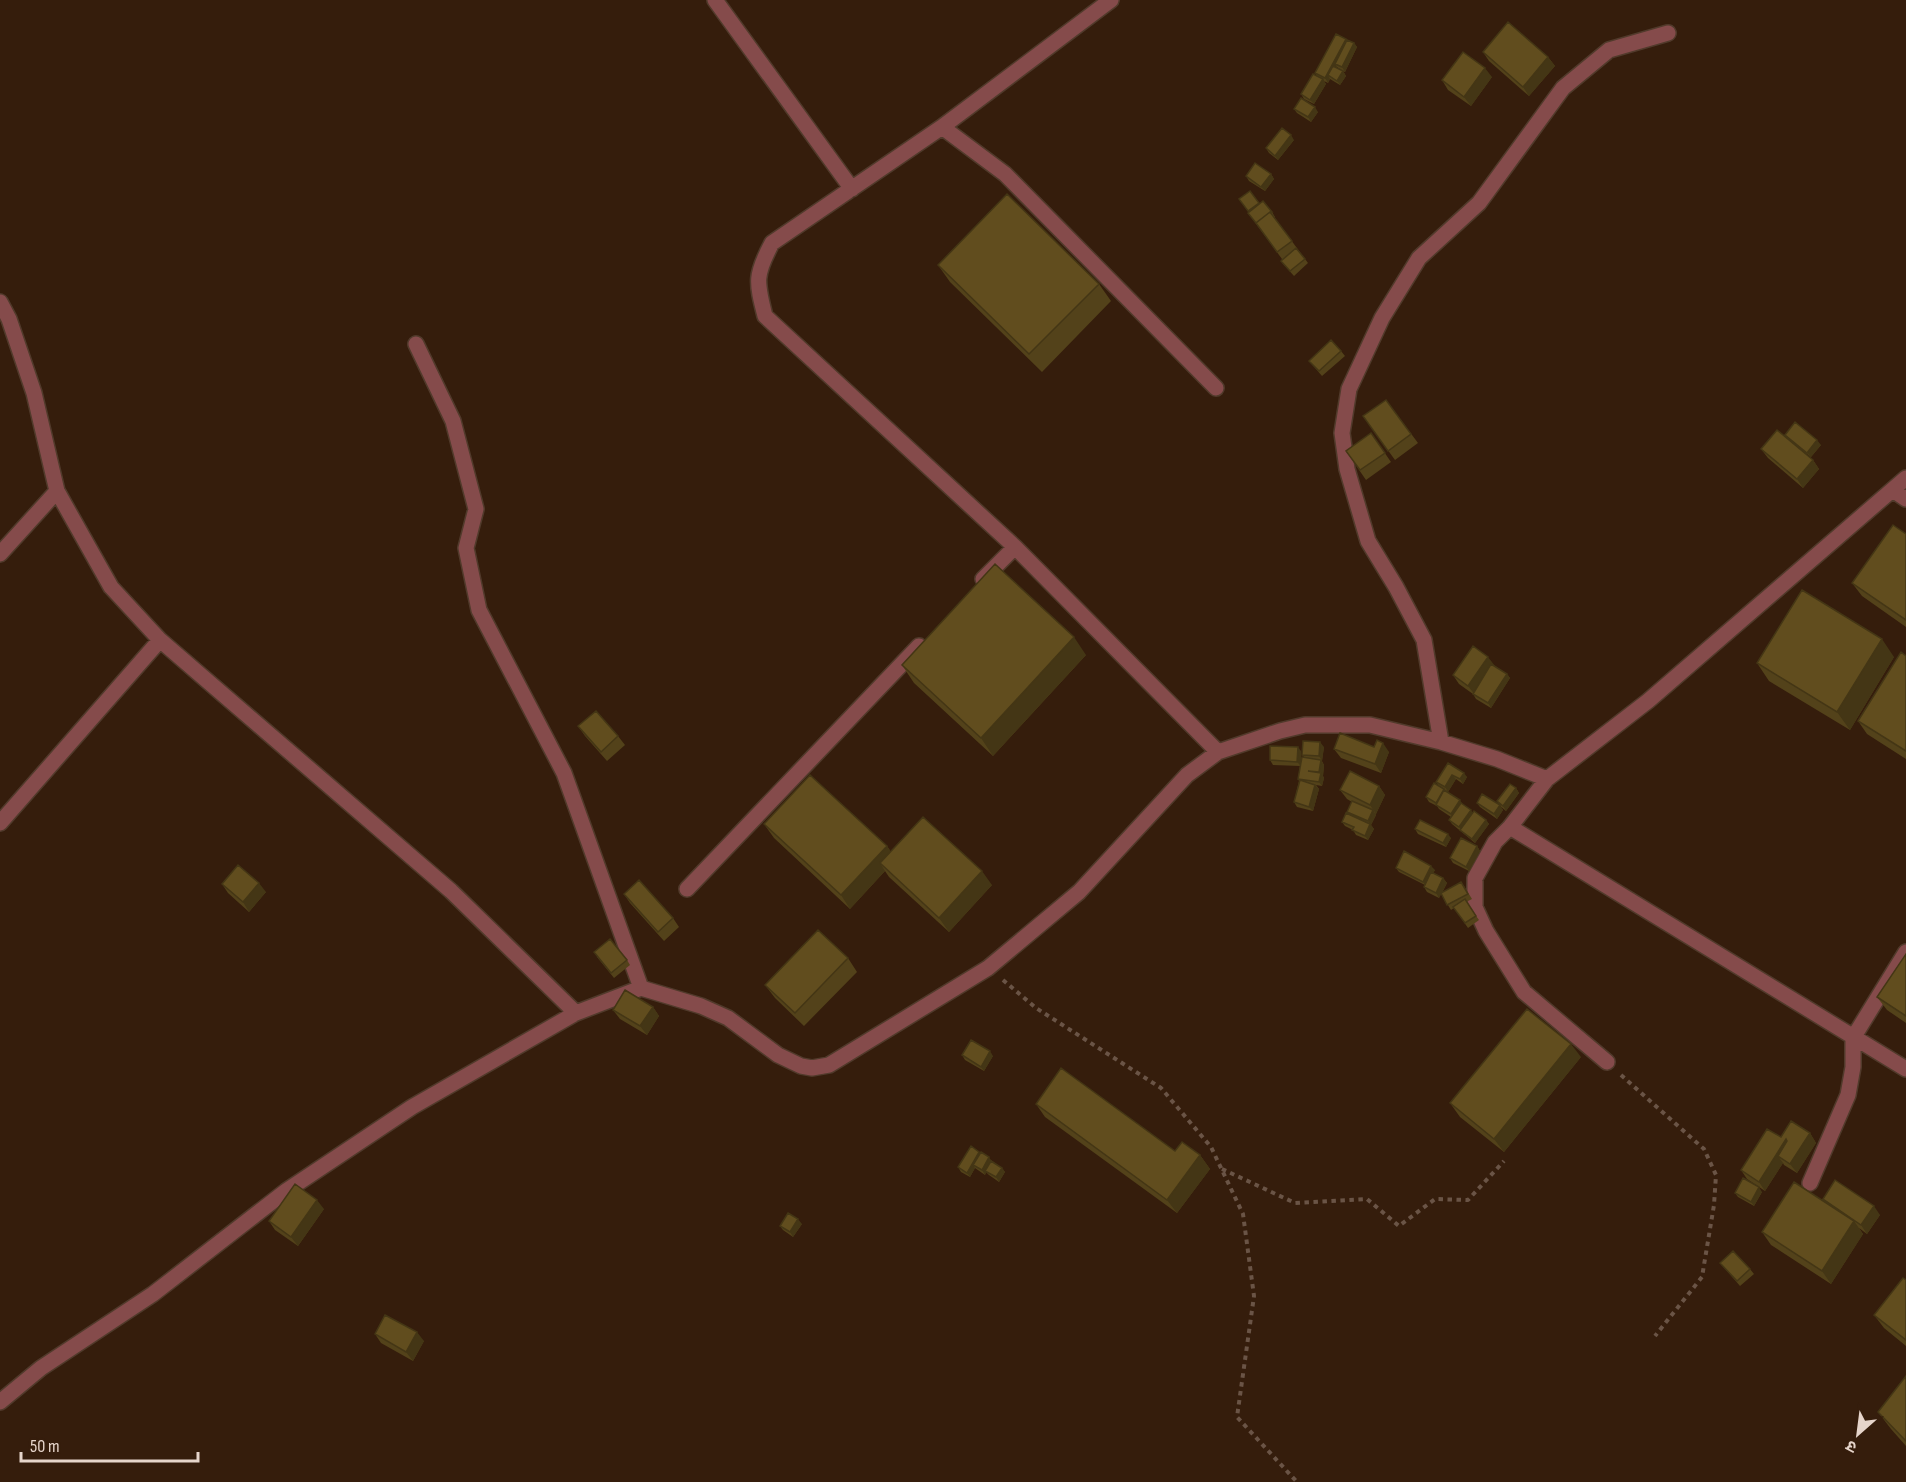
<svg xmlns="http://www.w3.org/2000/svg" width="1906" height="1482" font-family="'Sofia Sans Condensed','Noto Sans Devanagari',sans-serif">
  <style>
    .lines { fill: none; stroke-linecap: round; stroke-linejoin: round }
    .minor-casing { stroke: #513a2b; stroke-width: 18 }
    .path { stroke: #6a5446; stroke-width: 4; stroke-dasharray: 4.5 4.5; stroke-linecap: butt }
    .minor { stroke: #854b4b; stroke-width: 15 }
    .wall { fill: #53421a }
    .shaded-wall { fill: #443615 }
    .building { fill: #614d1e; stroke: #443615; stroke-width: 1.5 }
  </style>
  <rect width="100%" height="100%" fill="#351d0c"/>
  <g class="lines">
    <!-- minor casing -->
    <g class="minor-casing">
      <path id="minor" d="M715 0 852 189
        M942 127 1111 0
        M0 302 9 319 34 393 57 491 111 587 160 640 451 891 576 1013
        M416 344 453 421 476 509 466 548 479 610 564 773 641 988
        M1216 388 1005 174 942 127 772 243C755 275 756 281 765 316L1015 547 1218 752
        M1893 490 1906 499
        M0 554 57 491
        M983 579 1015 547
        M1441 742 1424 640 1396 587 1368 541 1347 469 1342 433 1349 389 1382 318 1419 258 1479 203 1563 88 1609 50 1668 33
        M0 823 160 640
        M1510 827 1547 779 1648 701 1906 478
        M687 889 919 646
        M1607 1062 1524 992 1486 931 1475 907V878L1495 842 1510 827 1906 1069
        M1810 1183 1848 1095 1853 1067V1038L1906 952
        M0 1402 41 1368 153 1294 286 1191 412 1107 576 1013 641 988 701 1006 728 1018 778 1055 801 1066 812 1068 829 1065 988 968 1079 892 1187 775 1218 752 1280 731 1305 725H1370L1441 742 1497 759 1547 779"/>
    </g>
    <!-- path -->
    <path class="path" d="M1003 980 1036 1008 1161 1088 1211 1147 1243 1214 1254 1296 1237 1417 1297 1482
      M1621 1075 1704 1149 1716 1175 1714 1205 1702 1277 1655 1336
      M1222 1169 1295 1203 1367 1199 1399 1226 1435 1199 1468 1200 1504 1161"/>
    <!-- minor -->
    <use href="#minor" class="minor"/>
  </g>
  <!-- wall -->
  <path class="wall" d="M1346 39 1354 43 1357 47 1345 72 1338 68 1337 67 1336 68 1343 71 1346 76 1340 85 1330 79 1328 83 1324 81 1326 84 1314 104 1304 99 1301 94 1317 76 1315 73Z
    M1483 52 1548 57 1555 66 1529 96 1489 61Z
    M1492 77 1471 106 1448 90 1442 80Z
    M1294 109 1318 112 1311 122 1297 113Z
    M1294 140 1278 160 1269 153 1266 148Z
    M1271 174 1274 179 1265 191 1249 181 1246 176Z
    M1250 191 1260 204 1272 212 1275 217H1274L1308 263 1294 276 1284 265 1281 261 1282 259 1248 213 1249 212 1239 199Z
    M938 265 1099 284 1111 301 1042 372 950 282Z
    M1341 351 1345 356 1322 376 1309 361Z
    M1386 400 1418 443 1395 460 1363 416Z
    M1371 433 1391 462 1366 480 1346 451Z
    M1785 435 1821 445 1811 457 1799 448 1813 460 1819 469 1803 488 1768 458 1761 449 1787 438Z
    M1906 534V627L1862 596 1852 583Z
    M1086 655 993 756 914 683 902 665Z
    M1906 656V759L1867 734 1858 721Z
    M1894 657 1850 730 1769 681 1757 663Z
    M1495 666 1507 674 1510 678 1491 708 1476 699 1473 694 1459 684 1453 675Z
    M578 726 618 736 625 745 607 761 585 736Z
    M1324 747 1322 761 1324 765 1323 776 1324 778 1322 786 1316 785 1319 789 1313 811 1297 807 1294 802 1299 781 1298 779 1300 766 1273 765 1270 760 1301 751V764L1305 758 1302 755Z
    M1374 747 1389 752 1381 773 1341 758 1334 749Z
    M1448 763 1467 777 1463 784 1456 779 1448 792 1444 789 1473 813 1486 820 1489 824 1475 843 1452 824 1449 820 1451 817 1439 809 1437 806 1429 802 1426 797 1439 786 1436 782Z
    M1379 786 1385 795 1376 814 1375 813 1376 815 1371 825 1374 829 1368 840 1356 835 1353 830 1345 826 1342 822 1349 815 1347 812 1352 802 1347 799 1340 790Z
    M1516 788 1519 793 1506 811 1500 806 1503 810 1497 819 1480 807 1477 803 1499 805 1497 801Z
    M764 824 887 846 891 852 992 885 949 932 889 877 885 871 850 909 774 838Z
    M1415 829 1451 838 1446 847 1418 834Z
    M1477 846 1480 851 1469 871 1453 863 1450 858Z
    M1396 868 1435 870 1433 873 1443 878 1447 883 1442 893 1464 886 1472 899 1466 902 1479 920 1468 928 1454 908 1451 910 1441 894 1439 898 1427 892 1424 887 1425 885 1399 872Z
    M222 884 266 892 249 912 228 893Z
    M624 894 673 918 679 927 664 941 630 903Z
    M1906 954V1023L1887 1010 1877 997Z
    M597 957 627 960 630 965 614 978Z
    M848 958 857 972 804 1026 775 998 765 985Z
    M653 1007 659 1016 647 1035 620 1019 613 1010Z
    M962 1055 993 1056 984 1071 965 1060Z
    M1581 1057 1504 1152 1460 1117 1450 1103Z
    M1036 1104 1175 1151 1200 1155 1210 1169 1177 1213 1045 1117Z
    M1810 1133 1816 1143 1797 1173 1784 1165 1783 1163 1765 1191 1747 1179 1741 1170 1781 1137Z
    M981 1153 1002 1168 1005 1172 999 1182 989 1175 986 1172 985 1175 975 1168 970 1177 961 1172 958 1167Z
    M1762 1192 1754 1206 1738 1197 1735 1193Z
    M1823 1199 1880 1215 1867 1234 1859 1228 1863 1234 1831 1284 1771 1245 1762 1232 1825 1203Z
    M324 1209 298 1246 275 1230 269 1221Z
    M802 1224 793 1237 783 1230 780 1226Z
    M1720 1263 1750 1269 1754 1274 1740 1286Z
    M1906 1280V1346L1884 1328 1874 1315Z
    M375 1334 424 1341 413 1361 381 1343Z
    M1906 1376V1446L1891 1429 1878 1412Z"/>
  <!-- shaded-wall -->
  <path class="shaded-wall" d="M1346 39 1349 44 1335 64 1337 67 1331 77 1328 75 1330 79 1328 83 1325 78Z
    M1354 43 1357 47 1345 72 1342 67Z
    M1548 57 1555 66 1529 96 1523 87Z
    M1485 68 1492 77 1471 106 1464 97Z
    M1343 71 1346 76 1340 85 1337 81Z
    M1323 79 1326 84 1314 104 1310 100Z
    M1315 107 1318 112 1311 122 1308 117Z
    M1291 135 1294 140 1278 160 1275 156Z
    M1271 174 1274 179 1265 191 1261 187Z
    M1817 440 1821 445 1811 457 1807 453Z
    M1813 460 1819 469 1803 488 1797 479Z
    M1074 637 1086 655 993 756 981 738Z
    M1882 639 1894 657 1850 730 1837 712Z
    M1488 657 1495 666 1475 695 1468 686Z
    M1507 674 1510 678 1491 708 1488 703Z
    M1320 742 1324 747 1322 761 1319 756Z
    M1383 743 1389 752 1381 773 1375 764Z
    M1298 747 1301 751V766L1297 762Z
    M1321 760 1324 765 1323 776 1324 778 1322 786 1319 782 1321 773 1319 772Z
    M1464 773 1467 777 1463 784 1460 779Z
    M1452 775 1456 779 1448 792 1445 787Z
    M1315 785 1319 789 1313 811 1309 807Z
    M1379 786 1385 795 1376 814 1370 805Z
    M1516 788 1519 793 1506 811 1503 806Z
    M1460 800 1463 805 1454 819 1451 814Z
    M1500 805 1503 810 1497 819 1494 814Z
    M1373 810 1376 815 1371 825 1374 829 1368 840 1365 836 1370 824 1368 821Z
    M1471 810 1474 815 1463 832 1459 827Z
    M1486 820 1489 824 1475 843 1472 839Z
    M1448 834 1451 838 1446 847 1443 843Z
    M887 846 896 859 880 863 885 871 850 909 841 895Z
    M1477 846 1480 851 1469 871 1466 867Z
    M1431 866 1435 870 1426 886 1423 882Z
    M982 871 992 885 949 932 939 918Z
    M1443 878 1447 883 1439 898 1436 893Z
    M259 883 266 892 249 912 243 902Z
    M653 1007 659 1016 647 1035 640 1026Z
    M1571 1044 1581 1057 1504 1152 1494 1139Z
    M990 1051 993 1056 984 1071 981 1067Z
    M1810 1133 1816 1143 1797 1173 1790 1164Z
    M1786 1139 1792 1149 1778 1156 1783 1163 1765 1191 1759 1182Z
    M979 1152 983 1156 973 1165 975 1168 970 1177 967 1173Z
    M1200 1155 1210 1169 1177 1213 1167 1200Z
    M989 1157 992 1162 985 1175 982 1170Z
    M1002 1168 1005 1172 999 1182 996 1177Z
    M1759 1187 1762 1192 1754 1206 1751 1202Z
    M317 1200 324 1209 298 1246 291 1237Z
    M1874 1206 1880 1215 1867 1234 1861 1225Z
    M798 1219 802 1224 793 1237 790 1232Z
    M1854 1221 1863 1234 1831 1284 1822 1271Z
    M417 1332 424 1341 413 1361 406 1352Z"/>
  <!-- building -->
  <path class="building" d="M1508 22 1548 57 1523 87 1483 52Z
    M1336 34 1346 39 1325 78 1315 73Z
    M1347 40 1354 43 1342 67 1335 64Z
    M1463 52 1485 68 1464 97 1442 80Z
    M1333 66 1343 71 1337 81 1328 75Z
    M1313 74 1323 79 1310 100 1301 94Z
    M1301 98 1315 107 1308 117 1294 109Z
    M1282 128 1291 135 1275 156 1266 148Z
    M1255 163 1271 174 1261 187 1246 176Z
    M1250 191 1259 203 1248 211 1239 199Z
    M1007 194 1099 284 1029 354 938 265Z
    M1263 201 1272 212H1270L1256 223 1248 213Z
    M1270 212 1292 241 1277 252 1256 223Z
    M1296 248 1305 259 1290 271 1281 261Z
    M1331 340 1341 351 1319 371 1309 361Z
    M1386 400 1411 434 1388 451 1363 416Z
    M1795 422 1817 440 1807 453 1785 435Z
    M1777 430 1813 460 1797 479 1761 449Z
    M1371 433 1385 453 1360 470 1346 451Z
    M1893 525 1906 534V620L1852 583Z
    M995 564 1074 637 981 738 902 665Z
    M1802 590 1882 639 1837 712 1757 663Z
    M1473 646 1488 657 1468 686 1453 675Z
    M1901 652 1906 656V751L1858 721Z
    M1491 664 1507 674 1488 703 1473 694Z
    M596 711 618 736 601 752 578 726Z
    M1340 733 1374 747 1377 740 1383 743 1375 764 1334 749Z
    M1303 741 1320 742 1319 756 1302 755Z
    M1270 746 1298 747 1297 762 1270 760Z
    M1302 757 1321 760 1319 772 1308 771 1321 773 1319 782 1298 779Z
    M1448 763 1464 773 1460 779 1452 775 1445 787 1436 782Z
    M1350 771 1379 786 1370 805 1340 790Z
    M810 775 887 846 841 895 764 824Z
    M1300 780 1315 785 1309 807 1294 802Z
    M1434 783 1444 789 1436 803 1426 797Z
    M1510 784 1516 788 1503 806 1497 801Z
    M1444 790 1460 800 1451 814 1436 805Z
    M1482 794 1500 805 1494 814 1477 803Z
    M1352 801 1373 810 1368 821 1347 812Z
    M1461 803 1471 810 1459 827 1449 820Z
    M1474 811 1486 820 1472 839 1460 830Z
    M1346 813 1370 824 1365 836 1352 830 1354 827 1342 822Z
    M923 817 982 871 939 918 880 863Z
    M1420 820 1448 834 1443 843 1415 829Z
    M1461 838 1477 846 1466 867 1450 858Z
    M1404 851 1431 866 1423 882 1396 868Z
    M238 865 259 883 243 902 222 884Z
    M1431 872 1443 878 1436 893 1424 887Z
    M639 880 673 918 658 932 624 894Z
    M1461 882 1468 894 1447 905 1441 893Z
    M1465 899 1476 916 1465 923 1453 907Z
    M818 930 848 958 795 1013 765 985Z
    M610 939 627 960 611 973 594 952Z
    M1906 954V1016L1877 997Z
    M625 990 653 1007 640 1026 613 1010Z
    M1527 1009 1571 1044 1494 1139 1450 1103Z
    M971 1040 990 1051 981 1067 962 1055Z
    M1061 1068 1175 1151 1182 1142 1200 1155 1167 1200 1036 1104Z
    M1791 1121 1810 1133 1790 1164 1778 1156 1787 1141 1786 1139 1759 1182 1741 1170 1767 1129 1781 1137Z
    M971 1146 979 1152 967 1173 958 1167Z
    M981 1152 989 1157 982 1170 973 1165Z
    M991 1161 1002 1168 996 1177 985 1171Z
    M1743 1178 1759 1187 1751 1202 1735 1193Z
    M1835 1180 1874 1206 1861 1225 1823 1199Z
    M1794 1182 1854 1221 1822 1271 1762 1232Z
    M295 1184 317 1200 291 1237 269 1221Z
    M788 1213 798 1219 790 1232 780 1226Z
    M1733 1251 1750 1269 1737 1281 1720 1263Z
    M1903 1278 1906 1280V1340L1874 1315Z
    M385 1315 417 1332 406 1352 375 1334Z
    M1906 1376V1441L1878 1412Z"/>
  <!-- north arrow -->
  <g transform="translate(1858 1434) rotate(208)" stroke="#351d0c" stroke-width="4.5" paint-order="stroke">
  <path d="M0-4.5L10 22L0 15L-10 22Z" fill="#e6d5cb"/>
  <text y="-9" font-size="16" font-weight="bold" text-anchor="middle" fill="#e6d5cb">उ</text>
  </g>
  <!-- scale -->
  <path d="M21 1452v9h177v-9" fill="none" stroke="#e6d5cb" stroke-width="3"/>
  <text x="30" y="1452" font-size="18" fill="#e6d5cb" stroke="#351d0c" stroke-width="4.5" paint-order="stroke">50 m</text>
</svg>
